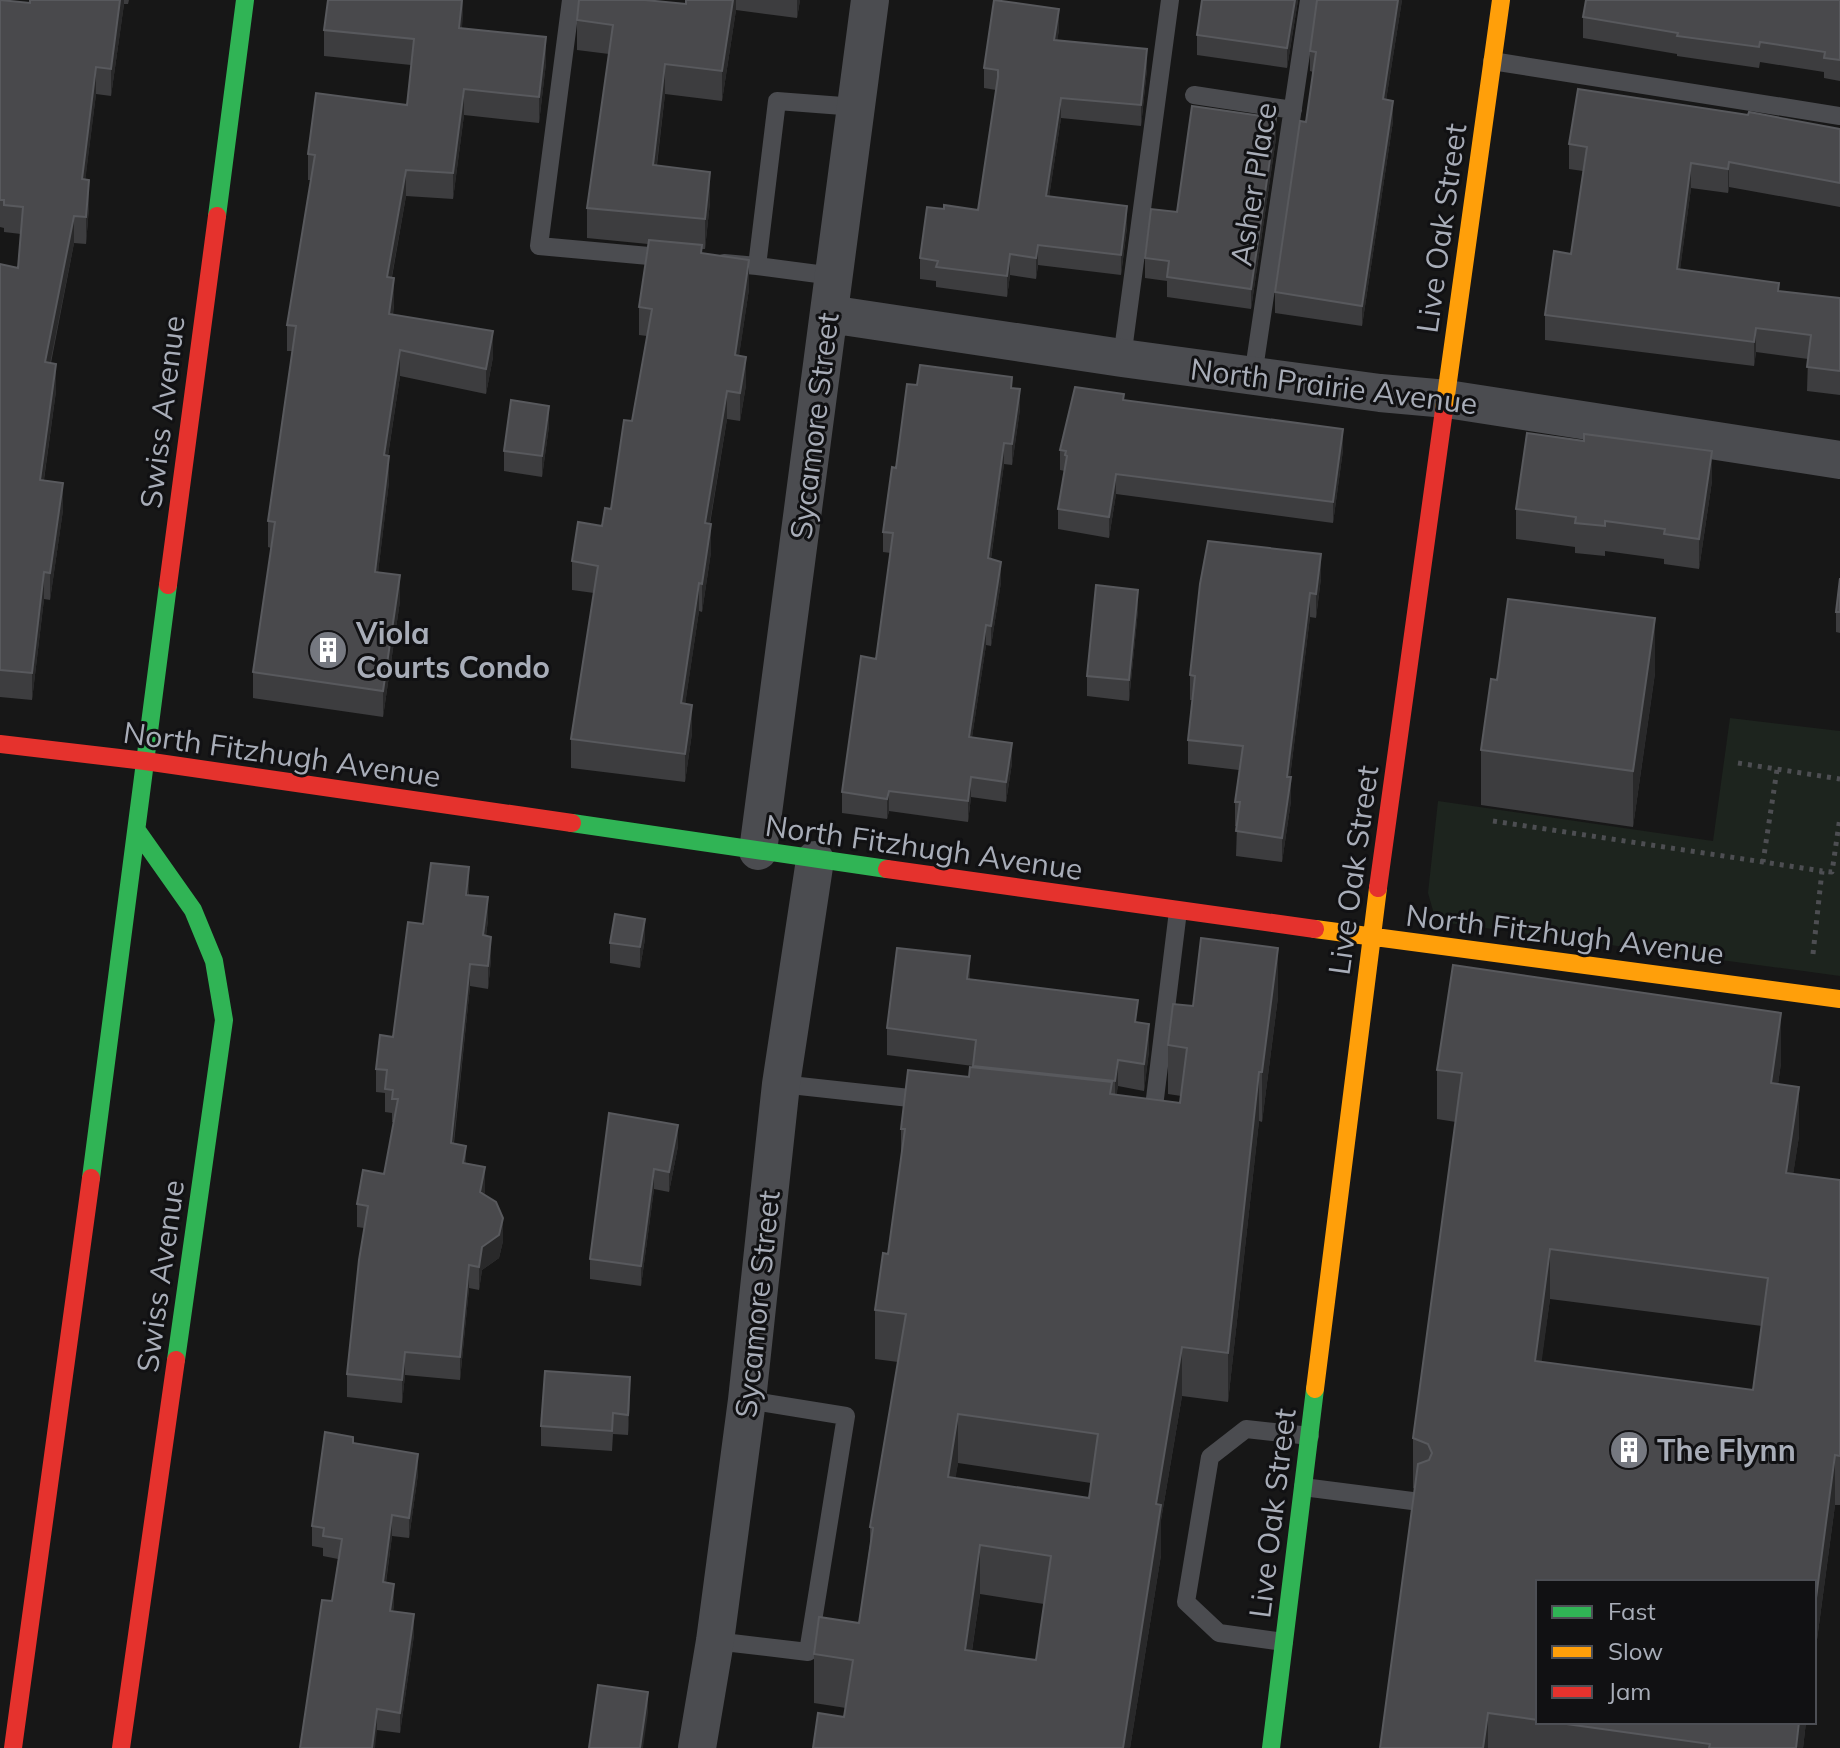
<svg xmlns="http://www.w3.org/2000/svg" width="1840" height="1748" font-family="Mulish,sans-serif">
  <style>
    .green { fill: #1d241e }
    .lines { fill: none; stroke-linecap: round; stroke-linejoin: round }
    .path { stroke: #4d4e52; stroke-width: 5; stroke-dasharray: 4 6; stroke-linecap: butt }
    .lane { stroke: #4b4c50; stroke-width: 18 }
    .street { stroke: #4b4c50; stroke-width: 38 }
    .fast { stroke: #30b455; stroke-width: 18 }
    .slow { stroke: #ff9f0a; stroke-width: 18 }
    .jam { stroke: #e5322d; stroke-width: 18 }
    .wall { fill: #3d3d3f; fill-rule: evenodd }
    .shaded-wall { fill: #29292a }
    .building { fill: #49494c; stroke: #58595d; stroke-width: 2; fill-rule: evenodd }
    .labels { text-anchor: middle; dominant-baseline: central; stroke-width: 6; stroke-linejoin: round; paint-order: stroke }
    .street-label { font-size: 30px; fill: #a8adb8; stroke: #111113 }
    .poi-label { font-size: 30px; font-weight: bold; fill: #a8adb8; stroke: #111113; text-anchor: start }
  </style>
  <rect width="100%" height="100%" fill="#171717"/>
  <!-- green -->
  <path class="green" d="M1730 718 1840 731V976L1448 923 1434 914 1428 893 1438 801 1713 841Z"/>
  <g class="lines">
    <!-- path -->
    <path class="path" d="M1738 763 1840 779
      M1777 770 1763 862 1822 871
      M1493 821 1763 862
      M1813 954 1822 871 1832 872 1840 817"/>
    <!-- lane -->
    <path class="lane" d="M571 0 539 246 671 258
      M1492 61 1840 116
      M1194 95 1293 110
      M724 263 757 266
      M833 276 757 266 777 101 856 107
      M1122 358 1170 0
      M1253 376 1309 0
      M781 1084 928 1100
      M1152 1123 1178 911
      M1303 1487 1420 1502
      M715 1641 808 1652 846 1416 747 1400
      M1284 1642 1219 1633 1186 1602 1210 1457 1246 1429 1310 1436"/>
    <!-- street -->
    <path class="street" d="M829 314 1122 358 1380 393 1447 399 1840 460
      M758 851 870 0
      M697 1748 715 1641 747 1400 781 1084 815 860"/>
    <!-- fast -->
    <path class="fast" d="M217 216 245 0
      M572 823 887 869
      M138 832 193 910 214 961 224 1020 176 1360
      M91 1178 168 585
      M1271 1748 1315 1389"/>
    <!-- slow -->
    <path class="slow" d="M1444 410 1501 0
      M1315 929 1840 999
      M1315 1389 1378 888"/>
    <!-- jam -->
    <path class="jam" d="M168 585 217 216
      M0 744 145 761 572 823
      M887 869 1315 929
      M1378 888 1444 410
      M13 1748 91 1178
      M121 1748 176 1360"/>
  </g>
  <!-- wall -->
  <path class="wall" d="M0 0 30 3V0H129L128 4H124L111 96 96 94 85 180 89 207 86 244 74 243 51 363 56 391 44 480 63 510 50 600 44 599 32 700 0 697V264L18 268 21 234 4 232V228L0 227Z
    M463 0 462 28 546 63 539 123 464 115 453 199 406 196 392 277 394 304 393 315 493 357 486 394 400 376 388 456 389 482 378 572 400 601 383 717 253 698V672L271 548 268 547V521L292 351H287V325L311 180H308V154L407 105 411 65 324 56V30Z
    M686 0H800L797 18 736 10 722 101 665 94 657 165 710 202 705 249H702V253L749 289 739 355 746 385 740 421 727 419 710 524 711 552 702 612 699 611 685 704 692 733 685 782 571 768V739L594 593 572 590V561L602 526 611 509 632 421 647 336 639 335V307L648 244 587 238V208L609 54 577 50V20L686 4Z
    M1298 0 1287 68 1197 55V35Z
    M1317 0H1402L1386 100 1393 121 1362 326 1275 313V292L1306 122 1313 72 1310 71V51Z
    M1840 0V81L1824 78V72L1760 62 1759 68 1677 56V54L1583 38V17Z
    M1059 30 1057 40 1147 69 1141 126 1061 118 1049 197 1127 227 1121 275 1038 265 1036 279 1010 275 1007 297 936 287V281L920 279V258L944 209 978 210 996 90 984 88V68Z
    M1840 129V207L1729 187 1728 193 1691 188 1680 269 1779 291 1840 298V395L1807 391 1808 359 1756 352 1754 366 1545 340V315L1571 254 1583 171 1569 169V144Z
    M1276 138 1251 309 1167 297V281L1145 278V258L1177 212Z
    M917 385 1012 388 1020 409 1012 465 1004 464 991 559 1001 582 991 646 986 645 972 737 1012 763 1006 802 971 797 968 822 889 811 887 819 842 813V792L876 659 891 553 883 552V532L896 468Z
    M1124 400 1343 450 1333 523 1116 494 1109 538 1058 529V509L1065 471 1060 470V450Z
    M549 426 542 477 504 471V451Z
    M1712 481 1699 569 1664 564V559L1605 551V556L1575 553V547L1516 539V509Z
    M1321 578 1316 618 1310 617 1290 777 1291 801 1282 862 1236 856 1237 826H1235V802L1239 770 1188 764V740L1192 700H1190V675Z
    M1840 578V633L1836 632V612Z
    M1138 610 1129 701 1087 696V676Z
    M1655 673 1633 827 1481 805V750L1497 680Z
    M469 890V895L488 920 486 936 491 959 488 989 470 986 454 1143 466 1164 485 1190 484 1195 503 1241 499 1258 482 1270 479 1290 469 1288 460 1380 405 1375 402 1403 347 1397V1374L364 1228 357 1227V1204L384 1174 394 1122H392V1113L385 1112V1093L376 1092V1069L393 1037 423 924Z
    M645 939 640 968 610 963V943Z
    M970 979 1138 1022 1149 1051 1144 1091 1118 1086 1116 1095 1180 1103 1181 1096 1168 1094V1045L1193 1006 1278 997 1262 1122 1259 1121 1228 1402 1182 1396 1161 1520V1555L1130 1748H813L844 1717 846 1708 814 1703V1654L859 1623 870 1544V1527L898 1362 875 1359V1310L888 1254 901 1161V1129L969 1077 973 1068V1066L887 1055V1028ZM958 1463 1091 1483 1089 1498 955 1478ZM980 1594 1044 1604 1036 1660 972 1651Z
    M1781 1063 1778 1084 1799 1136 1793 1174 1840 1180V1505H1835L1814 1662V1582H1538V1722H1806L1803 1748H1380L1415 1489 1413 1488V1438L1456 1122 1437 1119V1070ZM1550 1299 1762 1326 1753 1390 1541 1362Z
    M609 1113 678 1146 669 1192 654 1189 641 1286 590 1279V1259Z
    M630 1398 628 1435 613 1434 612 1451 541 1446V1426Z
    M353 1443 418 1474 409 1538 392 1536 386 1583 394 1605 393 1611 414 1635 400 1733 377 1730 332 1601 338 1559 323 1556V1548L312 1546V1526Z"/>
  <!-- shaded-wall -->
  <path class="shaded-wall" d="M120 0H124V4L111 96V69Z
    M462 0H463V16L459 54V28Z
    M733 0H736V10L722 101V71Z
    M797 0H800L797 18Z
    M1295 0H1298L1287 68V48Z
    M1398 0H1402L1383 120V99Z
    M1059 9V30L1054 60V40Z
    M546 37V63L539 123V97Z
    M1147 49V69L1141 126V105Z
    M665 64V94L653 195V165Z
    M96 67V94L82 207V179Z
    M464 89V115L453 199V173Z
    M1061 98V118L1046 217V196Z
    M1393 101V121L1362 326V306Z
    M1276 118V138L1251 309V289Z
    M1729 162V187L1728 193V169Z
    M1691 163V188L1677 293V269Z
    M406 170V196L387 303V277Z
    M710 172V202L705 249V219Z
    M89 180V207L86 244V217Z
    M1127 206V227L1121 275V255Z
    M74 216V243L45 389V362Z
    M1038 245V265L1036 279V258Z
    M1010 254V275L1007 297V276Z
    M749 260V289L735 383V355Z
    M394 278V304L389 340V314Z
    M1756 328V352L1754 366V342Z
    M493 331V357L486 394V369Z
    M400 350V376L384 481V455Z
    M746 357V385L740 421V393Z
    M56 364V391L40 507V480Z
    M1020 389V409L1012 465V444Z
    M727 391V419L705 551V523Z
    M549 406V426L542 477V456Z
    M1343 429V450L1333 523V502Z
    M1004 443V464L988 579V558Z
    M1712 451V481L1699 569V539Z
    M389 456V482L375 598V572Z
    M1116 474V494L1109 538V517Z
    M63 483V510L50 600V573Z
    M711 524V552L702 612V584Z
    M1321 554V578L1316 618V594Z
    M1001 562V582L991 646V626Z
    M44 572V599L32 700V673Z
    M400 575V601L383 717V691Z
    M699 583V611L681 732V703Z
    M1138 590V610L1129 701V680Z
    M1310 593V617L1287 801V777Z
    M1655 618V673L1633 827V771Z
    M986 625V645L969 757V737Z
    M692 705V733L685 782V754Z
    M1012 743V763L1006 802V782Z
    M971 777V797L968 822V801Z
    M1291 777V801L1282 862V838Z
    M889 791V811L887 819V799Z
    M469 867V890L466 918V895Z
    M488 897V920L483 958V935Z
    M645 919V939L640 968V947Z
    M491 937V959L488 989V966Z
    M1278 948V997L1262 1122V1072Z
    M970 956V983L967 979Z
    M470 964V986L451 1166V1143Z
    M1781 1013V1063L1771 1132V1083Z
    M1149 1024V1051L1144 1091V1064Z
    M1118 1060V1086L1115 1108V1081Z
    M1259 1072V1121L1228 1402V1353Z
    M1799 1087V1136L1786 1222V1173Z
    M678 1125V1146L669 1192V1172Z
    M466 1146V1168L463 1163Z
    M485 1167V1190L480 1215V1192Z
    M654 1169V1189L641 1286V1266Z
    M503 1218V1241L499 1258 482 1270 479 1290V1267L482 1247Z
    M1550 1249V1299L1535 1411V1361Z
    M469 1265V1288L460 1380V1357Z
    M1182 1347V1396L1161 1520V1555L1130 1748H1123L1156 1504Z
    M405 1352V1375L402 1403V1380Z
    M630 1377V1398L628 1435V1415Z
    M958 1414V1463L948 1527V1477Z
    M418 1454V1474L409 1538V1518Z
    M1835 1455V1505L1814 1662V1613Z
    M392 1515V1536L383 1603V1582Z
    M980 1545V1594L965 1699V1650Z
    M394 1584V1605L390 1631V1611Z
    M414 1614V1635L400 1733V1713Z
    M648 1692V1713L643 1748H640Z
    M377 1709V1730L375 1748H372Z
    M1488 1713V1748H1483Z
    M1799 1722H1806L1803 1748H1796Z"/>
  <!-- building -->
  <path class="building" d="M0 0 30 3V0H120L111 69 96 67 82 179 89 180 86 217 74 216 45 362 56 364 40 480 63 483 50 573 44 572 32 673 0 670V264L18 268 23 207 4 205V200H0Z
    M328 0H462L459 28 546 37 539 97 464 89 453 173 406 170 387 277 394 278 389 314 493 331 486 369 400 350 384 455 389 456 375 572 400 575 383 691 253 672 275 522 268 521 296 326 287 325 315 155 308 154 316 93 407 105 414 39 324 30Z
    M579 0H645L686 4V0H733L722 71 665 64 653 165 710 172 705 219 587 208 613 25 577 20Z
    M994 0 1059 9 1054 40 1147 49 1141 105 1061 98 1046 196 1127 206 1121 255 1038 245 1036 258 1010 254 1007 276 936 267 938 261 920 258 927 207 944 209V205L978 210 998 77V70L984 68Z
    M1202 0H1295L1287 48 1197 35Z
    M1317 0H1398L1383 99 1393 101 1362 306 1275 292 1300 121 1306 122 1316 52 1310 51Z
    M1586 0H1840V60L1824 58 1825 52 1760 42 1759 47 1677 36 1678 33 1583 17Z
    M1578 89 1748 115 1749 112 1840 129V183L1729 162 1728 169 1691 163 1677 269 1779 283 1778 291 1840 298V371L1807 367 1811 335 1756 328 1754 342 1545 315 1554 251 1571 254 1587 147 1569 144Z
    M1192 106 1276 118 1251 289 1167 277 1169 261 1145 258 1151 209 1177 212Z
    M649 240 702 245 701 253 749 260 735 355 746 357 740 393 727 391 705 523 711 524 702 584 699 583 681 703 692 705 685 754 571 739 598 566 572 561 578 522 602 526 605 508 611 509 624 420 632 421 652 309 639 307Z
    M920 365 1012 377 1011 388 1020 389 1012 444 1004 443 988 558 1001 562 991 626 986 625 969 737 1012 743 1006 782 971 777 968 801 889 791 887 799 842 792 861 656 876 659 893 533 883 532 892 467 896 468 907 384 917 385Z
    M1075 387 1124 394 1123 400 1343 429 1333 502 1116 474 1109 517 1058 509 1067 456 1065 455 1066 451 1060 450Z
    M511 400 549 406 542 456 504 451Z
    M1527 433 1584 441V434L1712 451 1699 539 1664 534 1665 529 1605 521V526L1575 523 1576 517 1516 509Z
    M1208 541 1321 554 1316 594 1310 593 1287 777H1291L1282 838 1236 831 1240 802H1235L1243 746 1188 740 1195 676 1190 675 1200 584Z
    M1840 578V612H1836Z
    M1096 585 1138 590 1129 680 1087 676Z
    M1508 599 1655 618 1633 771 1481 750 1491 679 1497 680Z
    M431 863 469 867 466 895 488 897 483 935 491 937 488 966 470 964 451 1143 466 1146 463 1163 485 1167 480 1192 496 1202 503 1218 499 1235 482 1247 479 1267 469 1265 460 1357 405 1352 402 1380 347 1374 359 1260 368 1206 357 1204 363 1170 384 1174 398 1099H392L393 1090 385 1089 387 1070 376 1069 380 1035 393 1037 408 922 423 924Z
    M615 914 645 919 640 947 610 943Z
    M1201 938 1278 948 1262 1072H1259L1228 1353 1182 1347 1156 1504 1161 1505 1123 1748H813L818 1713 844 1717 853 1660 814 1654 819 1617 859 1623 873 1528 870 1527 906 1314 875 1310 883 1253 888 1254 905 1129H901L908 1070 969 1077 970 1067 1112 1082 1110 1094 1180 1103 1187 1048 1168 1045 1173 1004 1193 1006ZM958 1414 1098 1434 1089 1498 948 1477ZM980 1545 1051 1556 1036 1660 965 1650Z
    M897 948 970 956 967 979 1138 1000 1135 1022 1149 1024 1144 1064 1118 1060 1115 1081 973 1066 976 1040 887 1028Z
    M1453 965 1781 1013 1771 1083 1799 1087 1786 1173 1840 1180V1456L1835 1455 1814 1613V1582H1538V1720L1488 1713 1483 1748H1380L1418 1464 1429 1460 1432 1453 1428 1444 1413 1438 1462 1073 1437 1070ZM1550 1249 1768 1278 1753 1390 1535 1361Z
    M609 1113 678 1125 669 1172 654 1169 641 1266 590 1259Z
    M545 1371 630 1377 628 1415 613 1413 612 1431 541 1426Z
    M325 1432 353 1437V1443L418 1454 409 1518 392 1515 383 1582 394 1584 390 1611 414 1614 400 1713 377 1709 372 1748H300L322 1600 332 1601 342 1539 323 1536 324 1528 312 1526Z
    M598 1685 648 1692 640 1748H589Z
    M1552 1722H1799L1796 1748H1709L1710 1744Z"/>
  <!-- icons -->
  <defs>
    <g id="building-disc" transform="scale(2)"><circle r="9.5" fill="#757880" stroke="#111113"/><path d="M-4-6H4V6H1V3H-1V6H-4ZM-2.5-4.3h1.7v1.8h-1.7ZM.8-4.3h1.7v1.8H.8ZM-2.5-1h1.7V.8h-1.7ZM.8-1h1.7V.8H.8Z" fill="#fff"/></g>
  </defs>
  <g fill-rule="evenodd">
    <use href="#building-disc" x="328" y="650"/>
    <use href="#building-disc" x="1629" y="1450"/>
  </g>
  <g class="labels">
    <!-- street labels -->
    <g class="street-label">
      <text transform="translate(1253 184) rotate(-81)">Asher Place</text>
      <text transform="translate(1441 228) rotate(-82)">Live Oak Street</text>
      <text transform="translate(1334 386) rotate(7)">North Prairie Avenue</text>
      <text transform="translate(162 412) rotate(-83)">Swiss Avenue</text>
      <text transform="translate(814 426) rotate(-83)">Sycamore Street</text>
      <text transform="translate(282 754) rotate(8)">North Fitzhugh Avenue</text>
      <text transform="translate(924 847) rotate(8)">North Fitzhugh Avenue</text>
      <text transform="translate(1353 870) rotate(-82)">Live Oak Street</text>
      <text transform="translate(1565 934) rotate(7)">North Fitzhugh Avenue</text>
      <text transform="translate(160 1276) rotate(-82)">Swiss Avenue</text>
      <text transform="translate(757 1304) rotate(-84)">Sycamore Street</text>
      <text transform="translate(1272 1513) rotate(-83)">Live Oak Street</text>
    </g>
    <!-- poi labels -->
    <g class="poi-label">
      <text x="356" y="633">Viola<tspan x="356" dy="34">Courts Condo</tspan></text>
      <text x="1657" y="1450">The Flynn</text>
    </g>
  </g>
  <!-- legend -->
  <rect x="1536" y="1580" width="280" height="144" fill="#111113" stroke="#4d4f55" stroke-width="2"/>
  <rect x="1552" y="1606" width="40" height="12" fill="#30b455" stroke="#4d4f55" stroke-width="2"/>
  <text x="1608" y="1620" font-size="24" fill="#a8adb8">Fast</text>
  <rect x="1552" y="1646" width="40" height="12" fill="#ff9f0a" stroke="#4d4f55" stroke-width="2"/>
  <text x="1608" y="1660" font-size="24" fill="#a8adb8">Slow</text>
  <rect x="1552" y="1686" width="40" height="12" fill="#e5322d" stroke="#4d4f55" stroke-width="2"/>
  <text x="1608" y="1700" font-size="24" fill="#a8adb8">Jam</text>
</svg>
